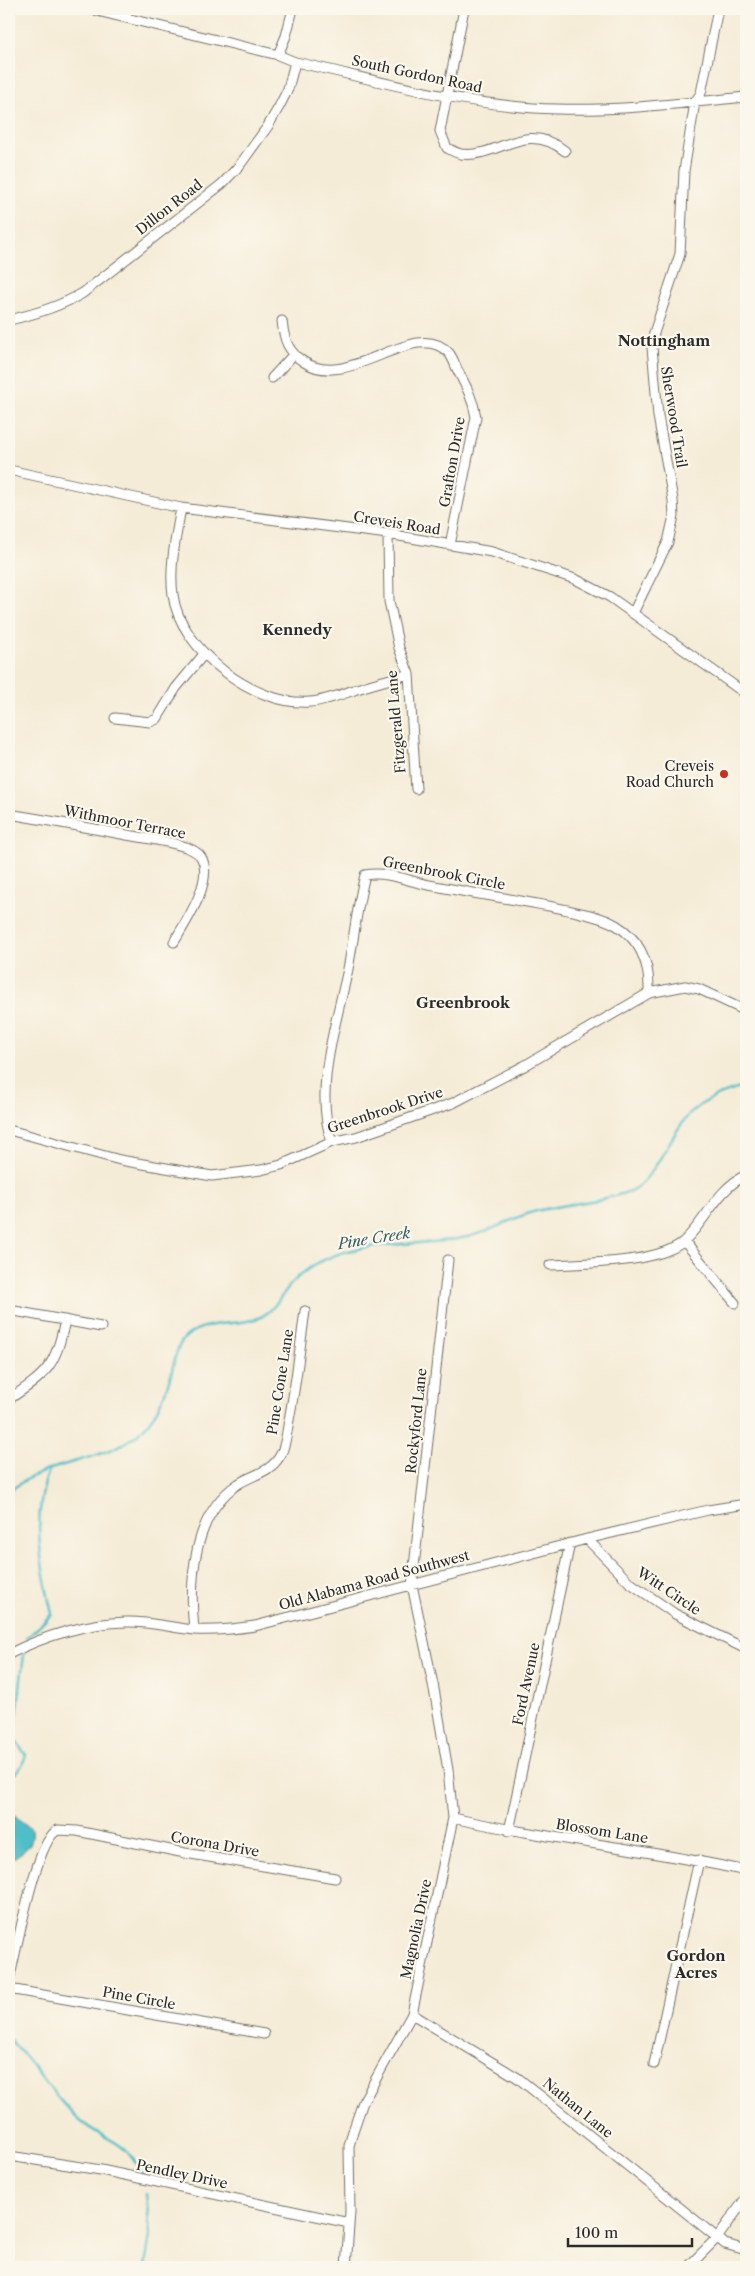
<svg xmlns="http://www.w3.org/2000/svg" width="755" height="2276" font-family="'Libre Caslon Text',serif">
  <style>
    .water { fill: #50bec9; stroke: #3e747a }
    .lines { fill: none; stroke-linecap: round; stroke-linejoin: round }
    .stream { stroke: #50bec9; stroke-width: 2.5 }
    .minor-casing { stroke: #726f67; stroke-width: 11 }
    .minor { stroke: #fff; stroke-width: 9 }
    .poi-dot { fill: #c8321e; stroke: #fbf7ec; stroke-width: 2 }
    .labels { text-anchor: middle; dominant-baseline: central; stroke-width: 4.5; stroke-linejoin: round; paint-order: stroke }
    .street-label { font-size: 14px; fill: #2b2b2b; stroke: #fbf7ec }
    .poi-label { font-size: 14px; fill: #2b2b2b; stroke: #fbf7ec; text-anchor: end }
    .neighbourhood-label { font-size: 15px; font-weight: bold; fill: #2b2b2b; stroke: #fbf7ec }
    .water-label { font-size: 15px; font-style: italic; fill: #385e62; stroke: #fbf7ec }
  </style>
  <rect width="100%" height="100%" fill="#fbf7ec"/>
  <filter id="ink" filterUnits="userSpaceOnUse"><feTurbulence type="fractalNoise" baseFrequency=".02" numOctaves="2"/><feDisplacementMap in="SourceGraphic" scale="10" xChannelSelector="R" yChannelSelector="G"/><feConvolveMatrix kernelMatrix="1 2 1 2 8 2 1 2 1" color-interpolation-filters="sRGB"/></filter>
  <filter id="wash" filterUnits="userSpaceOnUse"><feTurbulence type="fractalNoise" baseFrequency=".0096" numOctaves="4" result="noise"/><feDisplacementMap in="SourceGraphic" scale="20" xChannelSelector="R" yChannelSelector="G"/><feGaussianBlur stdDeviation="1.12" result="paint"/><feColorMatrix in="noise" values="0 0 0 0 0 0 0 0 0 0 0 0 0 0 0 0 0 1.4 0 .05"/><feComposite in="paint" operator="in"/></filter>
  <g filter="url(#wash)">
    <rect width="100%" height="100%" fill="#f5ecd7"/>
    <!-- water -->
    <path class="water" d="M9 1812 32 1829C35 1847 22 1852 9 1861Z"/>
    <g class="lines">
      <!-- stream -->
      <path class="stream" d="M9 1492C43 1462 90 1464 128 1441 152 1427 165 1397 172 1371 175 1357 177 1343 188 1335 209 1319 236 1327 258 1318 274 1312 281 1295 292 1283 303 1271 317 1262 333 1256 371 1241 417 1246 457 1239 489 1234 506 1220 533 1212 565 1203 599 1203 630 1191 655 1181 671 1130 693 1111 708 1097 728 1092 746 1086
        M27 1638 52 1614C41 1566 31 1518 49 1470
        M9 1781 22 1765 26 1755 14 1739 24 1654
        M9 2039C34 2064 52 2095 78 2119 103 2142 123 2135 141 2173
        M145 2267 150 2234 146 2194"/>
    </g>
  </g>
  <g filter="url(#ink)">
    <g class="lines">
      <!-- minor casing -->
      <g class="minor-casing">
        <path id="minor" d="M89 9 278 55 295 62C381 81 468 107 557 109 616 111 686 103 746 97
          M464 9 440 131 447 148C451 150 456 153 461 154 498 159 524 119 565 151
          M278 55 286 36 293 9
          M9 320C36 314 59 307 83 293L222 184 239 166 268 126 280 105 288 89 295 62
          M282 321C284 340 288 352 304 362 350 392 415 316 449 353 453 358 455 365 458 371 466 386 473 399 476 417L450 545
          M272 378 293 355
          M9 470 181 508 388 534 492 552 575 579 610 597 746 694
          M181 508C176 537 169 566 173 595 180 650 256 707 310 702 326 701 342 694 357 689 374 683 391 679 409 674
          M388 534 389 601 399 648 409 674 416 789
          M633 613 668 542 674 516 673 500 658 416 652 347 654 333 680 254 684 171 695 102 701 93 718 9
          M115 718 150 722 157 719 176 688 204 654
          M9 814C46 820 84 827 122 834 143 838 165 840 186 847 191 849 198 852 201 857 215 880 185 923 174 942
          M9 1130 120 1160 212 1176 261 1170 281 1165 332 1142 356 1137 453 1103 524 1066 649 993 685 986 699 989 746 1011
          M332 1142C313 1090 337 1021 348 969 354 938 357 906 365 875 388 871 407 881 429 885 475 894 522 900 568 910 584 914 601 916 616 925 641 940 650 965 649 993
          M684 1241 735 1303
          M550 1265C585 1263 658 1264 684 1241 707 1220 716 1190 746 1175
          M9 1310 101 1327
          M9 1399C47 1374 56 1366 65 1320
          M587 1539 629 1582 675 1614 746 1649
          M194 1630C189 1580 193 1514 238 1484 254 1474 272 1472 281 1454 286 1444 287 1431 289 1420 296 1384 300 1347 305 1311
          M9 1654C44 1636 86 1623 126 1622 149 1621 171 1628 194 1630 215 1631 235 1629 255 1626L587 1539 708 1510 746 1504
          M453 1818C550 1840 649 1849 746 1871
          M509 1831 570 1543
          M9 1980C16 1954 36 1838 58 1830L77 1831 185 1853 335 1878
          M9 1989 264 2034
          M412 2014 518 2078 725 2244 746 2250
          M654 2064 699 1860
          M9 2156 101 2170 349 2223
          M346 2267 350 2212 349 2146 353 2131 363 2102 412 2014 453 1818 448 1770 434 1689 412 1585 448 1260
          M688 2267 717 2238 746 2198"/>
      </g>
      <!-- minor -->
      <use href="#minor" class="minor"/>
    </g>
  </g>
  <!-- markers -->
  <circle class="poi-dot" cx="724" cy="774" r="5"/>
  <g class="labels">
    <!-- street labels -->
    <g class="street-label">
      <text transform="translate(417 74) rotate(12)">South Gordon Road</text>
      <text transform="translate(169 207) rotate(-38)">Dillon Road</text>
      <text transform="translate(674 417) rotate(81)">Sherwood Trail</text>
      <text transform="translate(452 462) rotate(-80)">Grafton Drive</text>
      <text transform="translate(397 523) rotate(9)">Creveis Road</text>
      <text transform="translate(396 722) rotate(-95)">Fitzgerald Lane</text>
      <text transform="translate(125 822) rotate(11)">Withmoor Terrace</text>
      <text transform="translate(444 873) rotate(11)">Greenbrook Circle</text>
      <text transform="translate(385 1110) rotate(-18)">Greenbrook Drive</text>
      <text transform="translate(280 1382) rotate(-81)">Pine Cone Lane</text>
      <text transform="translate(416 1421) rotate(-84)">Rockyford Lane</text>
      <text transform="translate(374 1580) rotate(-15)">Old Alabama Road Southwest</text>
      <text transform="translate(669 1591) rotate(34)">Witt Circle</text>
      <text transform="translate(526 1684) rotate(-78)">Ford Avenue</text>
      <text transform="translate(602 1831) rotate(9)">Blossom Lane</text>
      <text transform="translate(215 1844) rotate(10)">Corona Drive</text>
      <text transform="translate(416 1929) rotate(-78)">Magnolia Drive</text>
      <text transform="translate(139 1998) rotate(10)">Pine Circle</text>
      <text transform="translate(578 2108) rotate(39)">Nathan Lane</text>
      <text transform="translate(182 2174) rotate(12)">Pendley Drive</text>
    </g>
    <!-- poi labels -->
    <g class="poi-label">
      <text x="714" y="766">Creveis<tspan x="714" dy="16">Road Church</tspan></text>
    </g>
    <!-- neighbourhood labels -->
    <g class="neighbourhood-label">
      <text x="664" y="340">Nottingham</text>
      <text x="297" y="629">Kennedy</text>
      <text x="463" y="1002">Greenbrook</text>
      <text x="696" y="1955">Gordon<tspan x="696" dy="17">Acres</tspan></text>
    </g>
    <!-- water labels -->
    <g class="water-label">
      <text transform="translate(374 1238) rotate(-9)">Pine Creek</text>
    </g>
  </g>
  <!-- margin -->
  <rect width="755" height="2276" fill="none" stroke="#fbf7ec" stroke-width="30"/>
  <!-- scale -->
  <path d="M568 2238v8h124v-8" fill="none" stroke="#2b2b2b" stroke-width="2.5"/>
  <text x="575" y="2238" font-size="15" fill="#2b2b2b" stroke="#fbf7ec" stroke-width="4" paint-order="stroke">100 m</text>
</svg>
